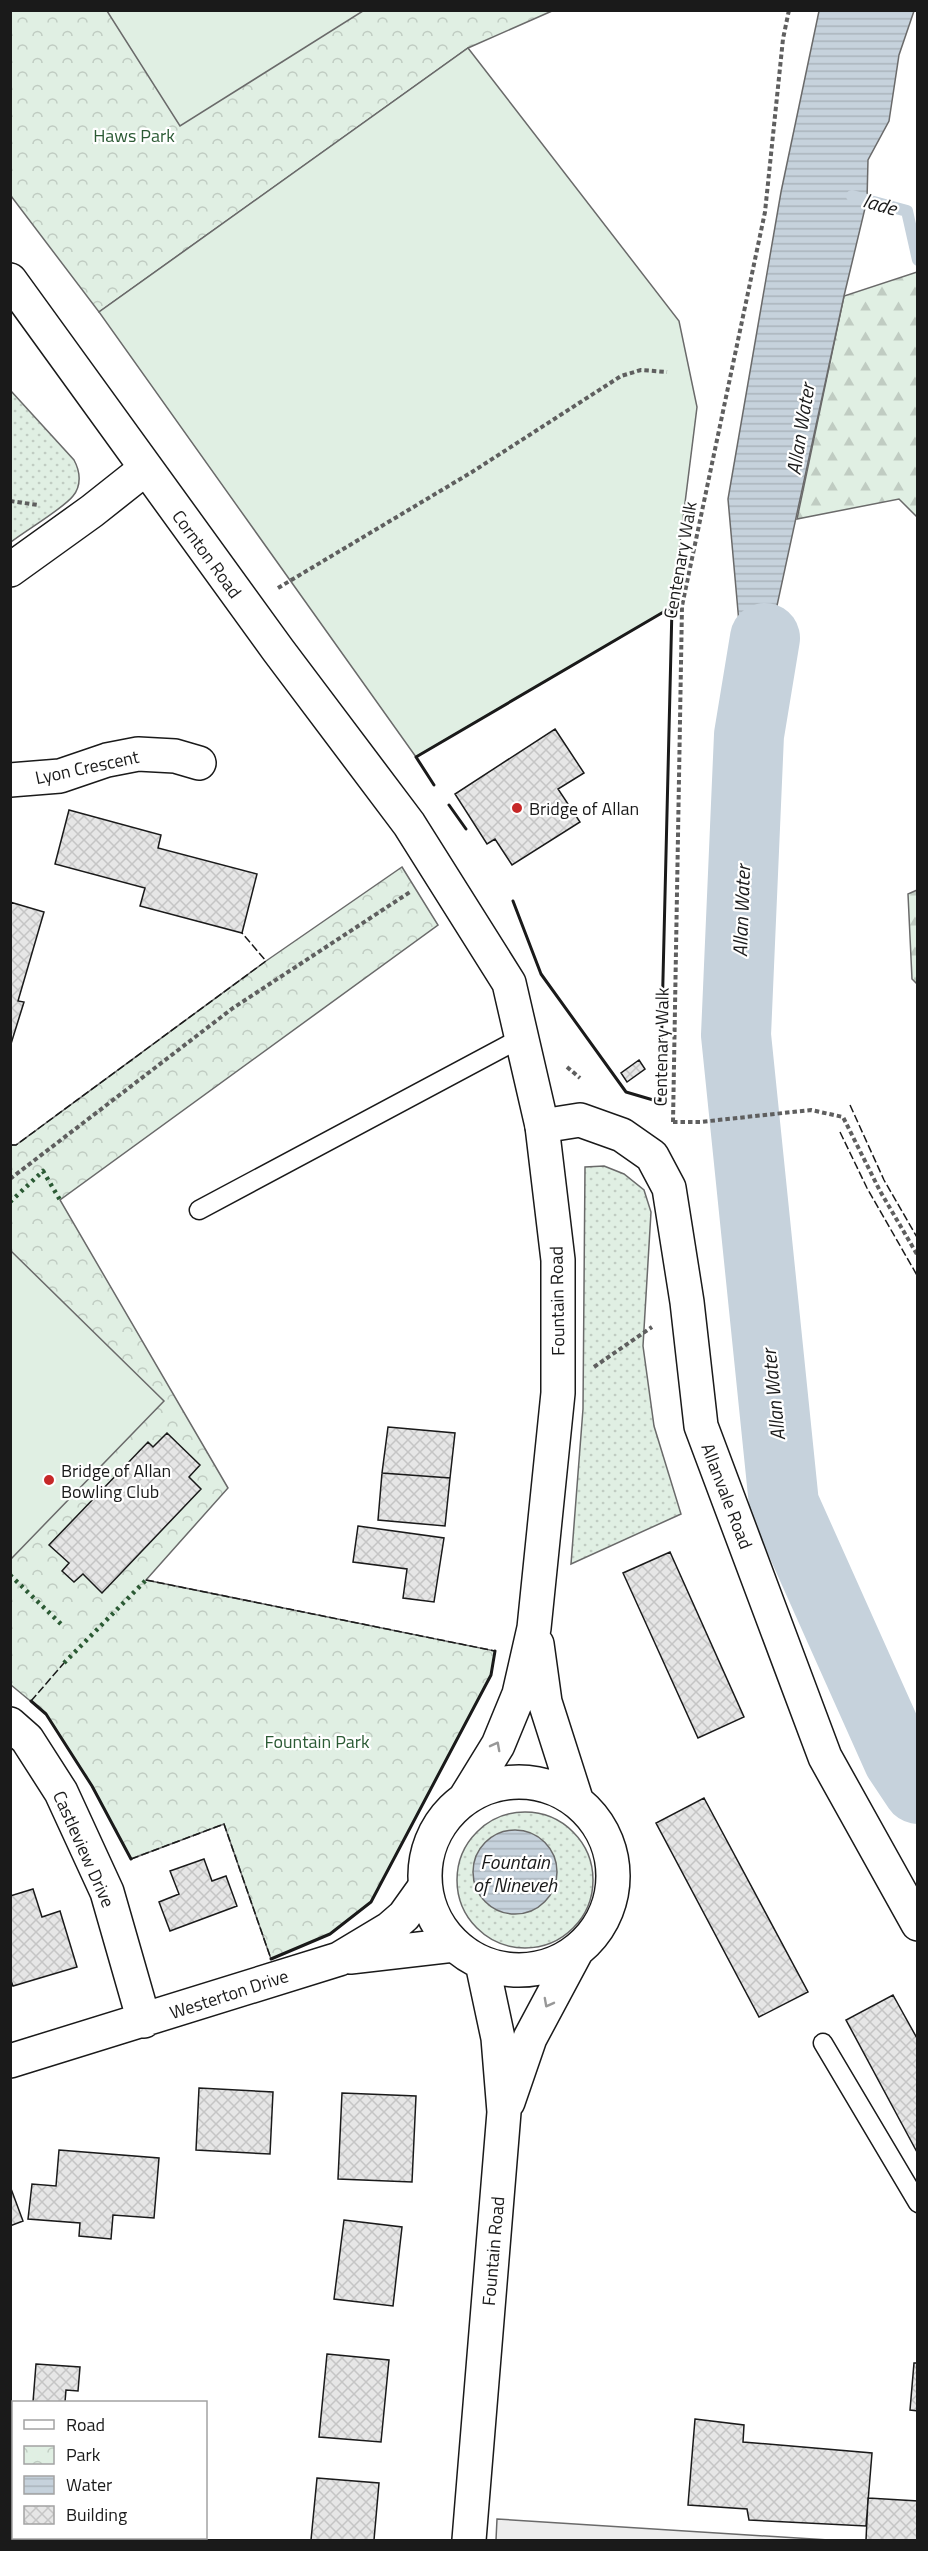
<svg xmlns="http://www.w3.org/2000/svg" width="928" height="2551" font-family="'Titillium Web',sans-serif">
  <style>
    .grass { fill: url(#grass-dots); stroke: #6a6a6a; stroke-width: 1.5 }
    .forest { fill: url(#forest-firs); stroke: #6a6a6a; stroke-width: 1.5 }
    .park { fill: url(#park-crowns); stroke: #6a6a6a; stroke-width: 1.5 }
    .garden { fill: #e0efe3; stroke: #6a6a6a; stroke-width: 1.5 }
    .parking { fill: #ededed; stroke: #6a6a6a; stroke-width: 1.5 }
    .water { fill: url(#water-rules); stroke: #6a6a6a; stroke-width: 1.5 }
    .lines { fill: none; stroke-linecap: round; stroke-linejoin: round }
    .stream { stroke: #c6d2dc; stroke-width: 12 }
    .river { stroke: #c6d2dc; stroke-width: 70 }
    .building { fill: url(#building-cross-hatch); stroke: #1a1a1a; stroke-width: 1.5 }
    .lane-casing { stroke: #1a1a1a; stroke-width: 21 }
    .street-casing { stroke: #1a1a1a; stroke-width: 36 }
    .secondary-casing { stroke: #1a1a1a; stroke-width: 36 }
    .path { stroke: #5f5f5f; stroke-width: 4; stroke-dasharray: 4.5 3; stroke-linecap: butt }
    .lane { stroke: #fff; stroke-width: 18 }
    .street { stroke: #fff; stroke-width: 33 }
    .secondary { stroke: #fff; stroke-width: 33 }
    .hedge { stroke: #2b5a34; stroke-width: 4.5; stroke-dasharray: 3 4.5; stroke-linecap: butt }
    .fence { stroke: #1a1a1a; stroke-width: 1.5; stroke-dasharray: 8 3; stroke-linecap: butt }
    .wall { stroke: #1a1a1a; stroke-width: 3 }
    .oneway { stroke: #989898 }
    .poi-dot { fill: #c62828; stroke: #fff; stroke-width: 2 }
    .labels { text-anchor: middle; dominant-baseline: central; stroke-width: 4.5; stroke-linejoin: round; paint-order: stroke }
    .park-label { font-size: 18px; fill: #2b5a34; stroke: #fff }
    .street-label { font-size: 18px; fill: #1a1a1a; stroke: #fff }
    .poi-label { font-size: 18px; fill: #1a1a1a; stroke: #fff; text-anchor: start }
    .water-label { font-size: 20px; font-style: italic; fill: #1a1a1a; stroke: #fff }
  </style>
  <defs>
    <pattern id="grass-dots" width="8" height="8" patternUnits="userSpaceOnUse" patternTransform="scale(1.5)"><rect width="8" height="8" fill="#e0efe3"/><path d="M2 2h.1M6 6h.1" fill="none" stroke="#c0ccc2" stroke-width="1.8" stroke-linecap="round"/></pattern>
    <pattern id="forest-firs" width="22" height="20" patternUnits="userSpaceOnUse" patternTransform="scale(1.5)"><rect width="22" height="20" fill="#e0efe3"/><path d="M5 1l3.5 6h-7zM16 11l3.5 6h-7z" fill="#c0ccc2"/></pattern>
    <pattern id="park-crowns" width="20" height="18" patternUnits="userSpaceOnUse" patternTransform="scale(1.5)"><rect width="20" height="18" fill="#e0efe3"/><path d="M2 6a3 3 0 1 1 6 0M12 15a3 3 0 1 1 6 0" fill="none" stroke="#c0ccc2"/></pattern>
    <pattern id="water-rules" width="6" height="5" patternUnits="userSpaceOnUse" patternTransform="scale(1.5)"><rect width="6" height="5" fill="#c6d2dc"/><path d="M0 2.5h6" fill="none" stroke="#aab4bc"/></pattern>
    <pattern id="building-cross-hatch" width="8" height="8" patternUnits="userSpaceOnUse" patternTransform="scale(1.5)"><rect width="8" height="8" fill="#e6e6e6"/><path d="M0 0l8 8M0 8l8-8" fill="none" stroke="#c5c5c5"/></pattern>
  </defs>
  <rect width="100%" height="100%" fill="#fff"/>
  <!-- grass -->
  <path class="grass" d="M11 391 74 460C80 471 82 485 73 496 64 508 25 531 11 542Z
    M604 1166 624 1174 644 1190 651 1212 643 1346 654 1426 681 1514 571 1564 583 1409 585 1167Z
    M457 1880a68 68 0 1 1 136 0a68 68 0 1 1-136 0Z"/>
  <!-- forest -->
  <path class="forest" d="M917 272V517L899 499 797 519 844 296Z
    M917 890H918L917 984 912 979 908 894Z"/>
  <!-- park -->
  <path class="park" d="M11 11H552L468 48 99 312 11 196Z
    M402 867 438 925 60 1200 228 1488 146 1580 495 1651 491 1675 371 1902 330 1934 271 1959 224 1824 131 1859 92 1786 46 1714 11 1685V1145H16L266 961Z"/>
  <!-- garden -->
  <path class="garden" d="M107 11H363L180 126Z
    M468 48 679 321 697 407 672 607 416 757 99 312Z
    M11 1251 164 1401 11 1559H10Z"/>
  <!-- parking -->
  <path class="parking" d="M497 2519 829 2540H496Z"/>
  <!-- water -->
  <path class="water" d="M819 11H914L899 55 889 121 868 160 867 200 844 296 749 735 728 499 781 192Z
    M473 1872a42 42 0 1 1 84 0a42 42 0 1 1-84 0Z"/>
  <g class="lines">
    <!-- stream -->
    <path class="stream" d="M852 196 907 211 918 260"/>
    <!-- river -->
    <path class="river" d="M765 638 749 735 736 1035 784 1504 898 1759 918 1789"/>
  </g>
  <!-- building -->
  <path class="building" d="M555 729 584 773 558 789 580 822 512 865 495 839 487 844 455 794Z
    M69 810 161 835 158 848 257 874 242 933 140 906 145 888 55 864Z
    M10 902 44 912 18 1001 24 1002 10 1047Z
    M639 1060 645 1069 627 1082 621 1073Z
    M388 1427 455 1433 450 1478 382 1473Z
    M167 1433 200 1465 189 1477 201 1489 102 1593 83 1574 74 1582 62 1571 69 1563 49 1545 148 1442 153 1447Z
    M382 1473 450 1478 445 1526 378 1520Z
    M358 1526 444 1538 434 1602 403 1598 407 1569 353 1562Z
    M670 1552 744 1717 698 1738 623 1573Z
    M704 1798 808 1992 759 2017 656 1823Z
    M204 1859 212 1881 226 1876 237 1906 170 1931 159 1902 179 1894 170 1871Z
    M33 1889 42 1917 60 1911 77 1967 13 1986 10 1978V1896Z
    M893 1995 918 2040V2154L846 2020Z
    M199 2088 273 2092 270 2154 196 2150Z
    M342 2093 416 2096 412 2182 338 2179Z
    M59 2150 159 2158 154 2218 113 2215 111 2239 79 2236 80 2223 28 2219 32 2184 56 2186Z
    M10 2186 23 2221 10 2226Z
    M344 2220 402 2227 393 2306 334 2299Z
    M327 2354 389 2360 381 2442 319 2437Z
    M914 2363H918V2411L910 2410Z
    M36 2364 80 2367 78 2391 66 2390 65 2402H33Z
    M10 2406H14V2505H10Z
    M695 2419 744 2425 743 2442 872 2453 866 2526 749 2520 747 2509 688 2505Z
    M317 2478 379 2483 374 2540H311Z
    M868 2498 918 2501V2540H866Z"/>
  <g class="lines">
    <!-- lane casing -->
    <g class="lane-casing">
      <path id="lane" d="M199 1210 521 1038
        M823 2043 918 2203"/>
    </g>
    <!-- street casing -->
    <g class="street-casing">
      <path id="street" d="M10 570 92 511 145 469
        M10 780 60 776 107 760 138 754 175 756 199 763
        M542 1126 580 1120 622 1135 652 1156 669 1188 687 1302 701 1426 825 1757 918 1924
        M10 1724 27 1739 61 1792 107 1892 144 2021
        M350 1957 454 1945
        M10 2061 339 1959 389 1929 404 1916 424 1888"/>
    </g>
    <!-- secondary casing -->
    <g class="secondary-casing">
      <path id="secondary" d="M10 280 278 650 409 824 509 983 542 1126 558 1260V1393L534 1628 519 1694 498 1745 466 1797
        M537 1644 545 1702 576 1799
        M425 1876a94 94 0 1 1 188 0a94 94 0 1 1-188 0Z
        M508 2102 530 2038 576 1952
        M469 2540 504 2112 498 2038 482 1963"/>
    </g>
    <!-- path -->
    <path class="path" d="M10 501 38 505
      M278 588 472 472 621 376 641 370 667 372
      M567 1067 580 1078
      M673 1122 682 606 765 212 783 39 789 10
      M673 1122H700L811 1110 843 1117 880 1191 918 1256
      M10 1179 233 1008 410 892
      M594 1367 652 1327"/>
    <!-- lane -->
    <use href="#lane" class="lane"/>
    <!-- street -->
    <use href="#street" class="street"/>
    <!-- secondary -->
    <use href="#secondary" class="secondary"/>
    <!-- hedge -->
    <path class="hedge" d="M10 1202 43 1171 60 1200
      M10 1575 61 1624
      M64 1663 146 1580"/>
    <!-- fence -->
    <path class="fence" d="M850 1105 884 1180 918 1239
      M840 1132 867 1188 918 1277
      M10 1145H16L266 961 242 933
      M146 1580 495 1651
      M31 1701 64 1663
      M131 1859 224 1824 271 1959"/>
    <!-- wall -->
    <path class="wall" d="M434 785 416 757 672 607 660 1102 626 1092 541 974 513 901
      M449 805 466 829
      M31 1701 46 1714 92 1786 131 1859
      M271 1959 330 1934 371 1902 491 1675 495 1651"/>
  </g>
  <!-- one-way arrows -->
  <defs><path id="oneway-chevron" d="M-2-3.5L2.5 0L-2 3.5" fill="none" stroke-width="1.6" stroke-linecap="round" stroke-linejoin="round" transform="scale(1.5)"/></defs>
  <g class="oneway">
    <use href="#oneway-chevron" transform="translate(496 1746) rotate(-62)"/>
    <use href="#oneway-chevron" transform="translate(548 2003) rotate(118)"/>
  </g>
  <!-- markers -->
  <g class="poi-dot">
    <circle cx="517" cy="808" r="6"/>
    <circle cx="49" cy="1480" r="6"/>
  </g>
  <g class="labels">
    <!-- park labels -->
    <g class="park-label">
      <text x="134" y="135">Haws Park</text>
      <text x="317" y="1741">Fountain Park</text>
    </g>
    <!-- street labels -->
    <g class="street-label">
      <text transform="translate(207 554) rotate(54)">Cornton Road</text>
      <text transform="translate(680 560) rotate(-80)">Centenary Walk</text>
      <text transform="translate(87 767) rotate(-12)">Lyon Crescent</text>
      <text transform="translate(661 1047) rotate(-89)">Centenary Walk</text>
      <text transform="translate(557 1301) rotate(-91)">Fountain Road</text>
      <text transform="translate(727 1496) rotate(69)">Allanvale Road</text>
      <text transform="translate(84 1849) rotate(66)">Castleview Drive</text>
      <text transform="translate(229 1994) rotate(-18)">Westerton Drive</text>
      <text transform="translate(493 2251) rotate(-85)">Fountain Road</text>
    </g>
    <!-- poi labels -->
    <g class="poi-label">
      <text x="529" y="808">Bridge of Allan</text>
      <text x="61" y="1470">Bridge of Allan<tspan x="61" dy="21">Bowling Club</tspan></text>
    </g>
    <!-- water labels -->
    <g class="water-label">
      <text transform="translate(880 204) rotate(16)">lade</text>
      <text transform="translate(800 429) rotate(-81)">Allan Water</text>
      <text transform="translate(741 911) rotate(-88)">Allan Water</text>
      <text transform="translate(773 1395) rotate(-96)">Allan Water</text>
      <text x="515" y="1861">Fountain<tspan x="515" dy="23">of Nineveh</tspan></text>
    </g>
  </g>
  <!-- border -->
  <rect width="928" height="2551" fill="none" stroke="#1a1a1a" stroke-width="24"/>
  <!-- legend -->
  <rect x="12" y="2401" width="195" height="138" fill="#ffffff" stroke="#a3a3a3" stroke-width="1.5"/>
  <rect x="24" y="2420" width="30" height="9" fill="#ffffff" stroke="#a3a3a3" stroke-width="1.5"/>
  <text x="66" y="2431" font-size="18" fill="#1a1a1a">Road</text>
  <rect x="24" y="2446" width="30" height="18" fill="url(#park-crowns)" stroke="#a3a3a3" stroke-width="1.5"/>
  <text x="66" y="2461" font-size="18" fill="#1a1a1a">Park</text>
  <rect x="24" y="2476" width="30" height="18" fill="url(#water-rules)" stroke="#a3a3a3" stroke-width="1.5"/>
  <text x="66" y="2491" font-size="18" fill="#1a1a1a">Water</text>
  <rect x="24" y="2506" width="30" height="18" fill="url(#building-cross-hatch)" stroke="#a3a3a3" stroke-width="1.5"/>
  <text x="66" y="2521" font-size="18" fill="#1a1a1a">Building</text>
</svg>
